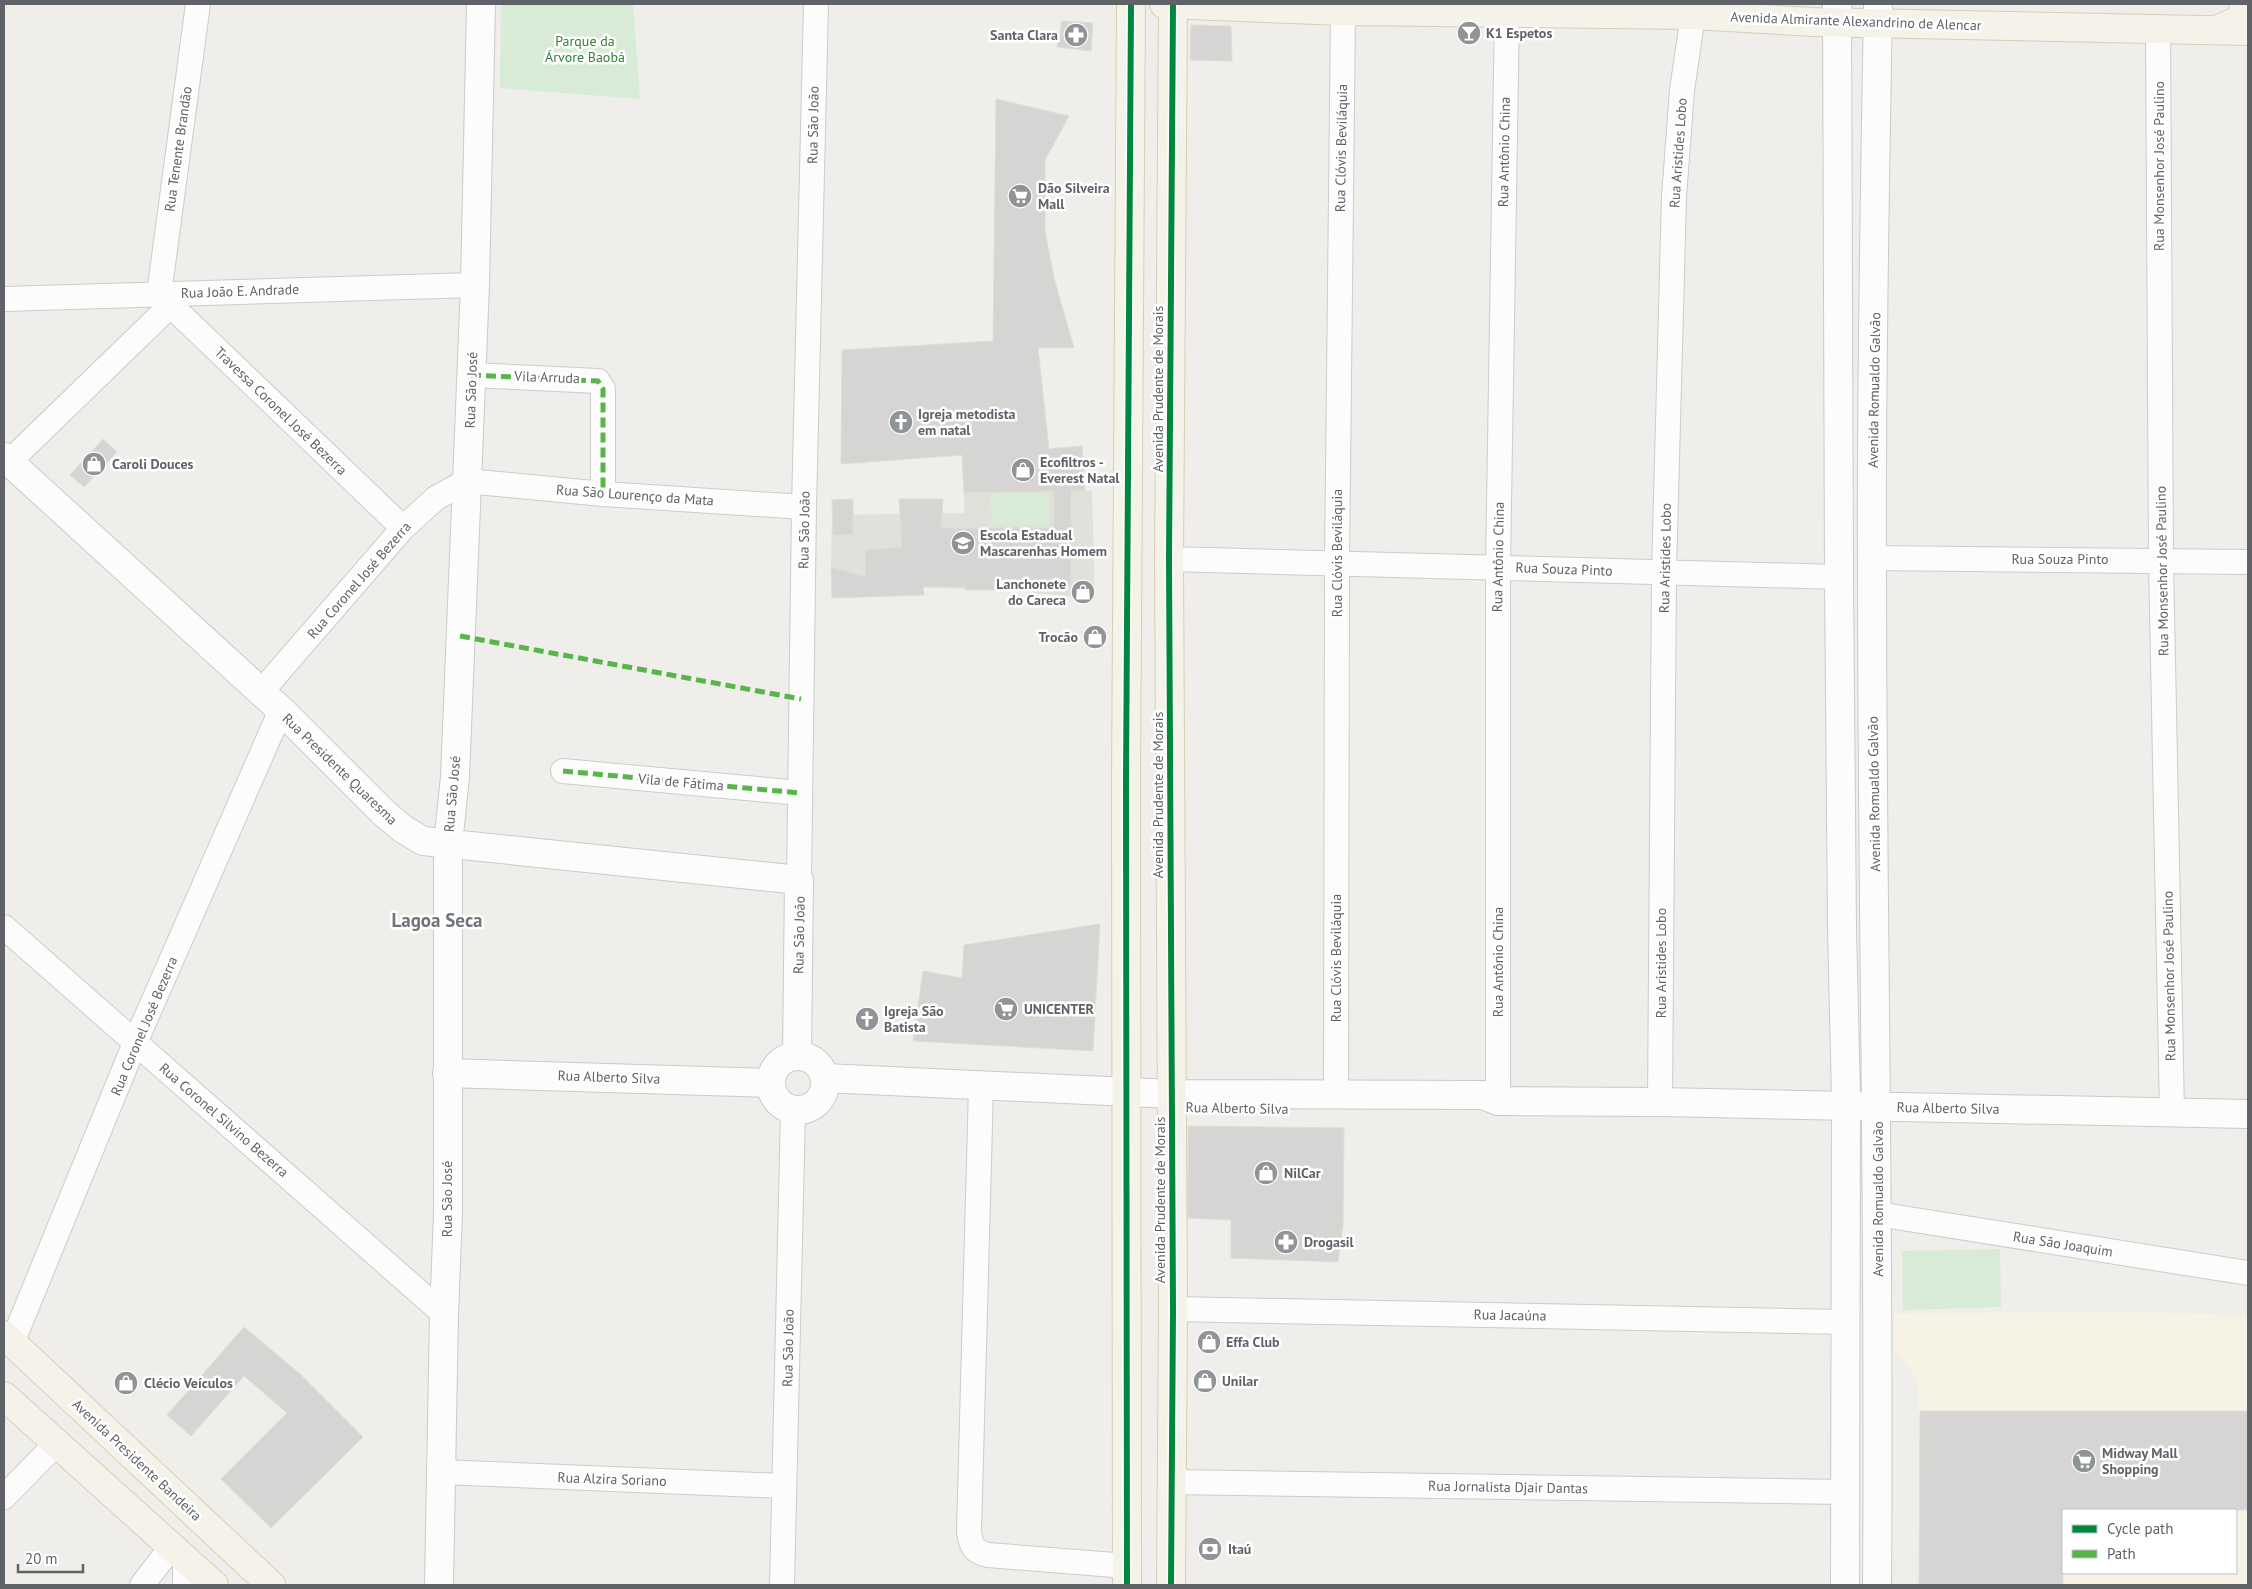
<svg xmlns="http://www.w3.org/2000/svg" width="2252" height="1589" font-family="'PT Sans',sans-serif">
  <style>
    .commercial { fill: #f7f3e4; fill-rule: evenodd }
    .education { fill: #e2e0da }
    .green { fill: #d8ebd6 }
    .building { fill: #d6d5d3; stroke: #deddd9 }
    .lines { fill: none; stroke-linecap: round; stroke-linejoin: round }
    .street-casing { stroke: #cbcccc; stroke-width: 26 }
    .secondary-casing { stroke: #cacacb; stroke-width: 30 }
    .primary-casing { stroke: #d7ceb8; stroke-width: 30 }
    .street { stroke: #fdfcfc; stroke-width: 24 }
    .secondary { stroke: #fdfcfc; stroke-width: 28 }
    .primary { stroke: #f4f2e9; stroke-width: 28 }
    .quiet { stroke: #58b549; stroke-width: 5; stroke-dasharray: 10 5; stroke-linecap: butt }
    .cycleway-casing { stroke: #fff; stroke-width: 9 }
    .cycleway { stroke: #00873e; stroke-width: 6 }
    .labels { text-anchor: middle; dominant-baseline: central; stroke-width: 5; stroke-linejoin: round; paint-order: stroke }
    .street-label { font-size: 14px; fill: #5f6368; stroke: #fff }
    .poi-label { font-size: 14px; font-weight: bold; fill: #5f6368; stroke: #fff; text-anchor: start }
    .park-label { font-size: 14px; fill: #348238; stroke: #fff }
    .district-label { font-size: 19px; font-weight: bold; fill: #70757a; stroke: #fff }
  </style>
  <rect width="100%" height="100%" fill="#efeeea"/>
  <!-- commercial -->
  <path class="commercial" d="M2115 1312 2248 1315V1585H1919V1389L1912 1371 1894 1351V1314ZM2063 1510H2236V1573H2063Z"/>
  <!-- education -->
  <path class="education" d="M1071 490 1092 491 1095 599 1007 590 903 587 831 567 832 515 964 513V493Z"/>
  <!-- green -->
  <path class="green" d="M501 4H633L640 99 500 88Z
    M1050 493V525H991L990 494Z
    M2000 1249 2001 1307 1903 1310 1902 1251Z"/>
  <!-- building -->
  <path class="building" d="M1062 21 1093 23 1091 51 1057 47Z
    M1191 25 1231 26 1232 61 1190 60Z
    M996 99 1069 116 1045 160V231L1054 278 1074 348H1038L1049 449 1082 446 1085 491 1071 490V585L1007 586V590H966V587H923L924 595 832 598 831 567 866 577 865 550 902 547 899 499H943L941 528H1054V491L964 493 962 455 841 464 842 350 993 341Z
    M103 439 117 452 84 487 70 475Z
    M853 499V535H833L832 500Z
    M1100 924 1093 1051 913 1041 923 971 962 978 964 945Z
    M1188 1126 1344 1128 1343 1225 1338 1262 1231 1258V1220L1188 1218Z
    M244 1327 300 1374 363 1437 271 1528 221 1479 287 1413 244 1376 191 1436 167 1415Z
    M1920 1411H2248V1510H2063V1585H1919Z"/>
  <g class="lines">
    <!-- street casing -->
    <g class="street-casing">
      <path id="street" d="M198 4 159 294 403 528
        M2158 29 2161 560 2172 1113
        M4 299 475 285
        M471 375 598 381 603 389V494
        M9 462 171 305
        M1872 558 2248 562
        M1169 559 1839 577
        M261 692 403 528 436 498 467 481 603 494 804 507
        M563 771 800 793
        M799 880 804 507 816 4
        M4 927 444 1314
        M981 1087 969 1532C971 1546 974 1552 988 1555L1127 1566
        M1336 1095 1337 565 1343 11
        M1498 1101V567L1507 12
        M1660 1102 1664 572 1674 197 1682 90 1693 15
        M1877 1214 2248 1273
        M1173 1309 1846 1322
        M12 1343 135 1043 281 710
        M440 1472 784 1486
        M1170 1482 1845 1492
        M4 1497 56 1444
        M142 1585 172 1546
        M185 1585V1558
        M782 1585 793 1111"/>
    </g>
    <!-- secondary casing -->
    <g class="secondary-casing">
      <path id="secondary" d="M1837 4 1839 577 1842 927 1846 1098 1845 1585
        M4 457 281 710 385 814 403 829 423 841 799 880 797 1056
        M771 1083a27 27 0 1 1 54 0a27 27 0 1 1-54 0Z
        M447 1073 771 1083
        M825 1078 1172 1094 1483 1095 1498 1101 1660 1102 2248 1114
        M439 1585 444 1314 448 1214V844L455 777 475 285 481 4
        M1877 1585C1880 1243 1872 902 1872 560 1871 375 1875 189 1878 4"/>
    </g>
    <!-- primary casing -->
    <g class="primary-casing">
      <path id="primary" d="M1164 4 1343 11 1693 15 1814 22 2248 31
        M2216 30 2242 19 2244 4
        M4 1335 271 1585
        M4 1396 214 1585
        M1127 1585 1126 782 1131 4
        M1171 1585 1173 1309 1169 559 1173 4"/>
    </g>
    <!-- street -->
    <use href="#street" class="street"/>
    <!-- secondary -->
    <use href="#secondary" class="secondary"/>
    <!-- primary -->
    <use href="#primary" class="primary"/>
    <!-- quiet -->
    <path class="quiet" d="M471 375 598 381 603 389V494
      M460 636 801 699
      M563 771 800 793"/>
    <!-- cycleway casing -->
    <g class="cycleway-casing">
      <path id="cycleway" d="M1127 1585 1126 782 1131 4
        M1171 1585 1173 1309 1169 559 1173 4"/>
    </g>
    <!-- cycleway -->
    <use href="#cycleway" class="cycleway"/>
  </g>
  <!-- icons -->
  <defs>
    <g id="bar-disc" transform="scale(1.25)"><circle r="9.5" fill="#919496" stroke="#fff"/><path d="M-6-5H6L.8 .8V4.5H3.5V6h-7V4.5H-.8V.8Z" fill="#fff"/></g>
    <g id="pharmacy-disc" transform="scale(1.25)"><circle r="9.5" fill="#919496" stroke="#fff"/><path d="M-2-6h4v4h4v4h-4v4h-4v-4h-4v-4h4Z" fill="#fff"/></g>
    <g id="supermarket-disc" transform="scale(1.25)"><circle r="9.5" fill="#919496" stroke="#fff"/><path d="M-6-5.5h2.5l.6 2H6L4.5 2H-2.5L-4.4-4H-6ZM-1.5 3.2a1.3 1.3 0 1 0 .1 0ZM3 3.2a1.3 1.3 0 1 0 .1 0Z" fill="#fff"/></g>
    <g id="church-disc" transform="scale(1.25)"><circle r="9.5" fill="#919496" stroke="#fff"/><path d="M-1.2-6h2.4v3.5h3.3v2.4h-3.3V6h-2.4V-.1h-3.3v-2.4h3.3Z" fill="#fff"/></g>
    <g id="shop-disc" transform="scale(1.25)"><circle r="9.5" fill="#919496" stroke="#fff"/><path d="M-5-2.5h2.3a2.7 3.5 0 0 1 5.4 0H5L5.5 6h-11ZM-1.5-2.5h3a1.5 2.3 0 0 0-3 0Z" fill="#fff"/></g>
    <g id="school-disc" transform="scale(1.25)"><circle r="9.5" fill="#919496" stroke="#fff"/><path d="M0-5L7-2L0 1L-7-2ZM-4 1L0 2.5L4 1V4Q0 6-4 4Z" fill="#fff"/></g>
    <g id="bank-disc" transform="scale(1.25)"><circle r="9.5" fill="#919496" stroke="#fff"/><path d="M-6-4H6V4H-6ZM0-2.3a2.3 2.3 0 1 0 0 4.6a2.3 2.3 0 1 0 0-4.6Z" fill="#fff"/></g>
  </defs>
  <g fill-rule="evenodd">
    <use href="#bar-disc" x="1469" y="33"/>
    <use href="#pharmacy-disc" x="1076" y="35"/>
    <use href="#supermarket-disc" x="1020" y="196"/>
    <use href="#church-disc" x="901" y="422"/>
    <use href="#shop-disc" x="94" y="464"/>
    <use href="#shop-disc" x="1023" y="470"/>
    <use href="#school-disc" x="963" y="543"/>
    <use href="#shop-disc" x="1083" y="592"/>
    <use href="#shop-disc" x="1095" y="637"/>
    <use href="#supermarket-disc" x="1006" y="1009"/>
    <use href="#church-disc" x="867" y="1019"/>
    <use href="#shop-disc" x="1266" y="1173"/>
    <use href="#pharmacy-disc" x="1286" y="1242"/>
    <use href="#shop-disc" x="1209" y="1342"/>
    <use href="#shop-disc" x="1205" y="1381"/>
    <use href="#shop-disc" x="126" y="1383"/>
    <use href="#supermarket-disc" x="2084" y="1461"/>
    <use href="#bank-disc" x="1210" y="1549"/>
  </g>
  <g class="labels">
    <!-- street labels -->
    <g class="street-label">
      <text transform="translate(1856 21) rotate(2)">Avenida Almirante Alexandrino de Alencar</text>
      <text transform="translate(813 125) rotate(-89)">Rua São João</text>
      <text transform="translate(1341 148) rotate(-89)">Rua Clóvis Beviláquia</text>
      <text transform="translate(178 149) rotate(-82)">Rua Tenente Brandão</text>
      <text transform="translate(1504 152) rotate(-89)">Rua Antônio China</text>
      <text transform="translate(1678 153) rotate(-86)">Rua Aristides Lobo</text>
      <text transform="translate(2159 166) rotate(-90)">Rua Monsenhor José Paulino</text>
      <text transform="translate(240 291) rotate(-2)">Rua João E. Andrade</text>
      <text transform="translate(547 377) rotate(2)">Vila Arruda</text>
      <text transform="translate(1158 389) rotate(-90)">Avenida Prudente de Morais</text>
      <text transform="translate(471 390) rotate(-88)">Rua São José</text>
      <text transform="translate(1874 390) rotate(-89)">Avenida Romualdo Galvão</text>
      <text transform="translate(281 411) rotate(44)">Travessa Coronel José Bezerra</text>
      <text transform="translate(635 495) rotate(4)">Rua São Lourenço da Mata</text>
      <text transform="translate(804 530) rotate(-89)">Rua São João</text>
      <text transform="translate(1337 553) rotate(-90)">Rua Clóvis Beviláquia</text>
      <text transform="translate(1498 557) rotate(-89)">Rua Antônio China</text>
      <text transform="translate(1665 558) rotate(-89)">Rua Aristides Lobo</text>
      <text x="2060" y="559">Rua Souza Pinto</text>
      <text transform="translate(1564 569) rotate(2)">Rua Souza Pinto</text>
      <text transform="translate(2162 571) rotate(-91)">Rua Monsenhor José Paulino</text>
      <text transform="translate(359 580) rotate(-49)">Rua Coronel José Bezerra</text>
      <text transform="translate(340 769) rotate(44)">Rua Presidente Quaresma</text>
      <text transform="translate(681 782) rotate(5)">Vila de Fátima</text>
      <text transform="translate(452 794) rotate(-85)">Rua São José</text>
      <text transform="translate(1874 794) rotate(-91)">Avenida Romualdo Galvão</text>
      <text transform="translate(1158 795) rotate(-90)">Avenida Prudente de Morais</text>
      <text transform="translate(799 935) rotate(-89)">Rua São João</text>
      <text transform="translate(1336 958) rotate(-90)">Rua Clóvis Beviláquia</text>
      <text transform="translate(1498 962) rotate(-90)">Rua Antônio China</text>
      <text transform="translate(1661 963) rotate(-90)">Rua Aristides Lobo</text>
      <text transform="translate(2169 976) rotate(-91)">Rua Monsenhor José Paulino</text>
      <text transform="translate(144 1026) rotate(-67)">Rua Coronel José Bezerra</text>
      <text transform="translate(609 1077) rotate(2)">Rua Alberto Silva</text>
      <text transform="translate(1237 1108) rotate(1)">Rua Alberto Silva</text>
      <text transform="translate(1948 1108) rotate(1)">Rua Alberto Silva</text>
      <text transform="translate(224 1120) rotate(41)">Rua Coronel Silvino Bezerra</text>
      <text transform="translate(447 1199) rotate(-90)">Rua São José</text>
      <text transform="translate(1878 1199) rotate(-90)">Avenida Romualdo Galvão</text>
      <text transform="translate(1160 1200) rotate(-90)">Avenida Prudente de Morais</text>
      <text transform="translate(2063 1244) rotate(9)">Rua São Joaquim</text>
      <text transform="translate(1510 1315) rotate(1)">Rua Jacaúna</text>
      <text transform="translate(788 1348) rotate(-89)">Rua São João</text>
      <text transform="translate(137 1460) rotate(43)">Avenida Presidente Bandeira</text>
      <text transform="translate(612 1479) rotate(2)">Rua Alzira Soriano</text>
      <text transform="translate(1508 1487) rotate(1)">Rua Jornalista Djair Dantas</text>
    </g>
    <!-- poi labels -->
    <g class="poi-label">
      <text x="1486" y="33">K1 Espetos</text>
      <text x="1058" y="35" text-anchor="end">Santa Clara</text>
      <text x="1038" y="188">Dão Silveira<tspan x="1038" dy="16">Mall</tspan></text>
      <text x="918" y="414">Igreja metodista<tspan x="918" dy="16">em natal</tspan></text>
      <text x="1040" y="462">Ecofiltros -<tspan x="1040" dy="16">Everest Natal</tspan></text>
      <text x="112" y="464">Caroli Douces</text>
      <text x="980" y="535">Escola Estadual<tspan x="980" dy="16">Mascarenhas Homem</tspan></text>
      <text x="1066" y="584" text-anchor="end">Lanchonete<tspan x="1066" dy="16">do Careca</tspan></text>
      <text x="1078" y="637" text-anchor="end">Trocão</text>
      <text x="1024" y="1009">UNICENTER</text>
      <text x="884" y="1011">Igreja São<tspan x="884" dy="16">Batista</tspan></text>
      <text x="1284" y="1173">NilCar</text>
      <text x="1304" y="1242">Drogasil</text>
      <text x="1226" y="1342">Effa Club</text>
      <text x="1222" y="1381">Unilar</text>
      <text x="144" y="1383">Clécio Veículos</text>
      <text x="2102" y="1453">Midway Mall<tspan x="2102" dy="16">Shopping</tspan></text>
      <text x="1228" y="1549">Itaú</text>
    </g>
    <!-- park labels -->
    <g class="park-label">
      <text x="585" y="41">Parque da<tspan x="585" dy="16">Árvore Baobá</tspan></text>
    </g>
    <!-- district labels -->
    <g class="district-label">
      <text x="437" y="920">Lagoa Seca</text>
    </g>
  </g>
  <!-- border -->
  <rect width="2252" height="1589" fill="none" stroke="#5f6368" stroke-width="10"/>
  <!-- legend -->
  <rect x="2062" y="1509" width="175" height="65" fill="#ffffff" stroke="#bfc1c3"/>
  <rect x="2072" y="1525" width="25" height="8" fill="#00873e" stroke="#bfc1c3"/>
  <text x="2107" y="1534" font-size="15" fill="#5f6368">Cycle path</text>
  <rect x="2072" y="1550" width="25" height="8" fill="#58b549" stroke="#bfc1c3"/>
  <text x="2107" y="1559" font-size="15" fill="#5f6368">Path</text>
  <!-- scale -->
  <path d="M18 1564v8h65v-8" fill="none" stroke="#5f6368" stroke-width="2.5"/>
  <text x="25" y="1564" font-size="15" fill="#5f6368" stroke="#ffffff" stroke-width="4" paint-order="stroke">20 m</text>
</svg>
